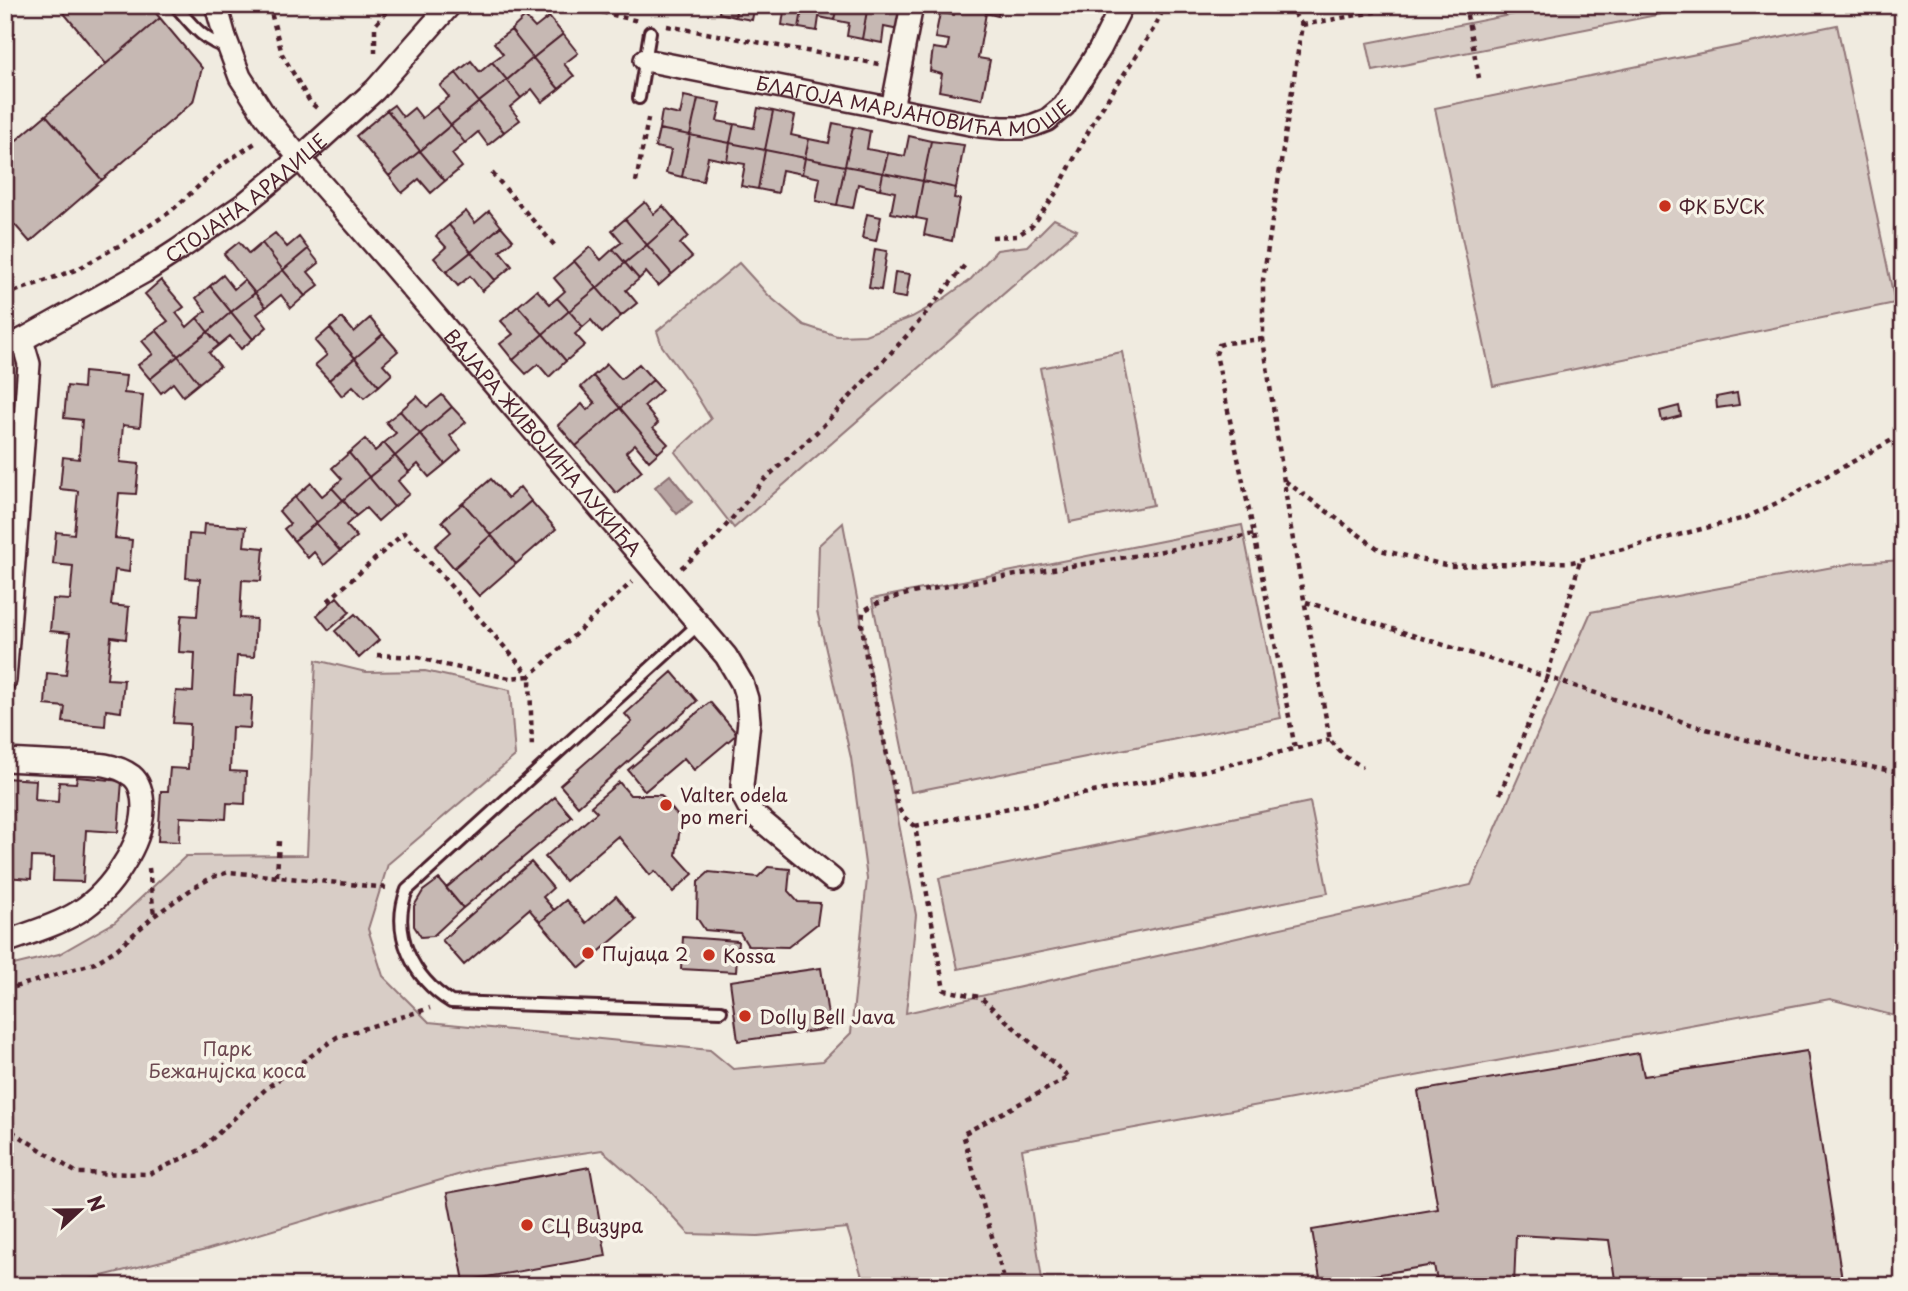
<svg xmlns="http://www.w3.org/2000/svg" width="1908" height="1291" font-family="'Playpen Sans',sans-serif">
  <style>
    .green { fill: #d8cdc6; stroke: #917678; stroke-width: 2 }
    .water { fill: #b7a4a2; stroke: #8b6f72; stroke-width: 2 }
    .building { fill: #c6b8b3; stroke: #4a1f2b; stroke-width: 2 }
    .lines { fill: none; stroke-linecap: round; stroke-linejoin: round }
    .lane-casing { stroke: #4a1f2b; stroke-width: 16 }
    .street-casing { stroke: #4a1f2b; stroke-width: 26 }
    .path { stroke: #4a1f2b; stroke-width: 4.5; stroke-dasharray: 5 5; stroke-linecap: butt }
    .lane { stroke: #f7f3e8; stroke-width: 10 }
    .street { stroke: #f7f3e8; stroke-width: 21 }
    .poi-dot { fill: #c8321e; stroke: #f7f3e8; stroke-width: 2.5 }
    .labels { text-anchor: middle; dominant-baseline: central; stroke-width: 7; stroke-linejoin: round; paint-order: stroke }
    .street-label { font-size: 19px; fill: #4a1f2b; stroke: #f7f3e8 }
    .poi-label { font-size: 19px; fill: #4a1f2b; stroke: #f7f3e8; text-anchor: start }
    .park-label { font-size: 19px; fill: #6e4a52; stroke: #f7f3e8 }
  </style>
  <rect width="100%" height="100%" fill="#f0ebe0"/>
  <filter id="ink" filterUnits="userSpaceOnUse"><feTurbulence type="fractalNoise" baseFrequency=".0143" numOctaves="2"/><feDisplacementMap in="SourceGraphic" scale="14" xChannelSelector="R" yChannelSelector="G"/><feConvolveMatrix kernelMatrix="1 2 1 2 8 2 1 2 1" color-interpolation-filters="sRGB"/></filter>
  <g filter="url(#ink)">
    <!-- green -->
    <path class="green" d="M1561 5H1707L1373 71 1367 43Z
      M1837 25 1895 303 1493 386 1435 108Z
      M1054 219 1077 230 734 528 675 452 711 419 689 383 662 346 657 331 739 263 769 296 804 325 837 336 865 335 912 317 939 302 971 279 997 250 1027 246Z
      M1122 352 1153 505 1070 522 1040 368Z
      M843 523 916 915 906 1013 1471 885 1591 612 1854 563 1903 560V1018L1830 999 1022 1149 1043 1286H865L847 1228 758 1236 689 1234 651 1193 602 1150 481 1168 206 1250 62 1286H5V967L59 954 115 922 186 856 307 855 316 660 366 672 425 671 510 690 515 756 388 864 368 929 383 976 429 1022 710 1050 733 1069 823 1061 851 1033 867 879 851 758 817 611 819 545Z
      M1242 525 1281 718 911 792 872 599Z
      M1310 802 1328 893 958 969 939 878Z"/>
    <!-- water -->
    <path class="water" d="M670 475 692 502 677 514 655 487Z"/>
    <!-- building -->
    <path class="building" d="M59 5H149L160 18 106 64 58 6Z
      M720 5H737L735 17 719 13Z
      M737 5H771L770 8 755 5 752 20 735 17Z
      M771 5H803L799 28 782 25 784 11 770 8Z
      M803 5H837L834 20 819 17 817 31 799 28Z
      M837 5H868L862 39 847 36 849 23 834 20Z
      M868 5 902 10 899 30 884 27 882 43 862 39Z
      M956 5H1000L998 16 986 13 978 58 990 60 982 99 939 91 942 74 930 71 933 48 947 50 949 40 935 38 940 13 954 15Z
      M525 17 535 28 549 17 563 34 533 58 511 30Z
      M160 18 202 68 193 102 102 180 46 115Z
      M511 30 533 58 507 80 492 62 503 54 494 43Z
      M563 34 578 53 564 64 574 76 559 89 533 58Z
      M533 58 559 89 542 102 532 89 521 98 507 80Z
      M471 61 480 72 492 62 507 80 479 102 456 73Z
      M456 73 479 102 451 125 436 107 449 97 440 86Z
      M507 80 521 98 510 107 520 120 504 132 479 102Z
      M684 96 698 99 690 135 659 129 662 111 680 115Z
      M698 99 721 103 717 121 734 124 730 143 690 135Z
      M479 102 504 132 488 145 478 132 465 143 451 125Z
      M394 105 403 117 414 108 422 118 436 107 451 125 420 151 387 110Z
      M758 108 773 111 765 150 730 143 734 124 754 128Z
      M387 110 420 151 389 176 356 136Z
      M773 111 795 116 791 135 809 139 805 158 765 150Z
      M46 115 102 180 30 242 15 225 5 223V150Z
      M833 123 853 127 845 166 805 158 809 139 829 143Z
      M451 125 465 143 452 154 462 167 445 181 420 151Z
      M853 127 870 131 867 149 888 153 883 173 845 166Z
      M659 129 690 135 682 177 666 173 671 150 655 147Z
      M690 135 730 143 727 161 708 157 703 181 682 177Z
      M909 136 931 141 923 181 883 173 888 153 905 156Z
      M931 141 964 145 956 188 923 181Z
      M730 143 765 150 758 189 741 186 745 164 727 161Z
      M765 150 805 158 802 174 782 170 778 193 758 189Z
      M420 151 445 181 431 193 419 179 402 193 389 176Z
      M805 158 845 166 837 205 816 201 820 178 802 174Z
      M845 166 883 173 880 189 858 184 853 208 837 205Z
      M883 173 923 181 916 218 891 213 895 192 880 189Z
      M923 181 956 188 954 198 960 199 952 241 924 235 927 220 916 218Z
      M645 202 654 214 663 206 675 220 647 245 625 219Z
      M466 211 475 223 489 211 501 226 471 252 449 225Z
      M867 214 881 217 876 241 862 238Z
      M625 219 647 245 625 263 613 249 622 242 612 230Z
      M675 220 688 236 680 244 692 257 672 274 647 245Z
      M449 225 471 252 446 272 434 258 446 247 436 236Z
      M501 226 513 240 500 251 512 266 495 280 471 252Z
      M275 233 287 247 299 237 308 249 283 270 262 243Z
      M239 242 249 254 262 243 283 270 255 293 224 254Z
      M647 245 672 274 658 286 646 272 639 279 625 263Z
      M590 247 601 260 613 249 625 263 597 288 574 261Z
      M308 249 319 263 308 272 319 285 305 296 283 270Z
      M875 249 887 251 881 290 869 288Z
      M471 252 495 280 482 291 470 276 458 286 446 272Z
      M574 261 597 288 569 311 557 298 565 291 554 278Z
      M625 263 639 279 626 290 637 303 621 316 597 288Z
      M283 270 305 296 291 308 281 295 266 307 255 293Z
      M895 272 910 274 906 298 892 296Z
      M223 275 234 289 244 280 255 293 231 312 210 286Z
      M161 280 184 307 176 313 187 327 197 318 208 332 178 356 156 330 168 321 145 294Z
      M210 286 231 312 208 332 197 318 206 311 196 298Z
      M597 288 621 316 602 333 591 320 583 327 569 311Z
      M537 290 550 304 557 298 569 311 543 334 518 306Z
      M255 293 266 307 257 314 267 327 253 339 231 312Z
      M518 306 543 334 513 360 500 344 513 334 501 321Z
      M569 311 583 327 575 334 585 345 566 361 543 334Z
      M231 312 253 339 241 349 230 336 219 345 208 332Z
      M342 318 354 332 370 318 383 334 355 358 330 328Z
      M330 328 355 358 329 380 315 365 327 355 315 341Z
      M156 330 178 356 150 379 138 365 153 354 142 341Z
      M208 332 219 345 209 353 220 366 199 383 178 356Z
      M383 334 398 351 383 364 392 374 379 386 355 358Z
      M543 334 566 361 549 377 538 364 526 374 513 360Z
      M178 356 199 383 183 396 173 383 161 393 150 379Z
      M355 358 379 386 364 398 353 386 342 396 329 380Z
      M607 364 621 379 639 364 653 380 620 408 593 376Z
      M84 372 126 376 124 393 143 395 140 427 123 425 120 462 139 464 136 494 119 493 115 538 132 540 129 572 115 570 111 605 129 607 126 639 111 637 107 679 124 680 121 712 106 710 105 726 63 722 65 707 45 705 47 673 66 675 70 633 50 631 53 599 70 600 73 566 53 564 56 532 74 534 78 491 60 489 63 457 79 459 82 420 64 418 67 386 83 388Z
      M593 376 620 408 576 446 558 425 582 404 587 410 595 403 581 387Z
      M653 380 662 390 644 406 658 423 653 428 668 444 658 453 620 408Z
      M1737 393 1739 405 1717 408 1716 397Z
      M442 395 452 407 420 434 400 411 417 396 427 407Z
      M1679 406 1681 416 1662 421 1660 411Z
      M452 407 466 422 450 436 461 450 445 464 420 434Z
      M620 408 658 453 649 461 635 444 626 452 642 471 616 493 576 446Z
      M400 411 420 434 395 456 384 443 396 433 386 422Z
      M420 434 445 464 429 477 418 464 409 472 395 456Z
      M365 439 375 451 384 443 395 456 369 477 349 453Z
      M349 453 369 477 343 500 332 488 342 479 332 468Z
      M395 456 409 472 398 481 409 494 394 507 369 477Z
      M369 477 394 507 378 521 366 508 356 516 343 500Z
      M491 479 508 498 520 487 531 501 491 535 463 503Z
      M311 483 322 496 332 488 343 500 316 523 295 497Z
      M295 497 316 523 294 541 284 529 290 524 279 511Z
      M343 500 356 516 346 525 357 537 340 551 316 523Z
      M531 501 556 529 516 564 491 535Z
      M463 503 491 535 454 568 435 546 451 532 442 521Z
      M316 523 340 551 324 565 314 552 308 558 294 541Z
      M204 524 246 527 244 546 264 548 261 581 242 580 240 618 256 619 254 657 237 656 234 695 252 696V699L250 728 232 727 230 771 246 772 245 804 227 803 226 819 180 817 179 842 158 841 161 791H168L170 768 188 769 190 724 173 723 176 691 193 692 195 653 179 652 181 619 182 615 197 616 200 579 186 578 189 534 203 535Z
      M491 535 516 564 479 596 454 568Z
      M337 597 350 612 329 630 317 615Z
      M355 614 379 640 359 658 335 631Z
      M672 672 697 701 578 806 560 785 632 722 625 714Z
      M710 702 737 734 694 770 684 758 645 791 628 770Z
      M77 777 122 781 118 832 86 830 83 882 53 881 54 858 32 857 31 879 5 877V778L36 780 35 800 58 802 59 782 76 783Z
      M619 782 630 795H661L681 820 676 855 693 874 673 892 655 871 650 875 618 836 565 881 545 857 597 812 591 806Z
      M555 797 572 817 463 908 446 888Z
      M531 862 553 888 543 897 554 910 540 922 529 909 464 965 442 940Z
      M768 867 790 869 788 891 798 902 820 903 817 924 788 947 748 946 740 933 705 930 697 918 698 882 709 872 758 877Z
      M439 879 463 908 433 936 421 937 414 926V906L423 891Z
      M616 896 636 920 580 968 540 922 566 900 586 923Z
      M683 937 738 941 736 972 681 969Z
      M821 968 830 1029 738 1041 730 981Z
      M1807 1051 1843 1286H1616L1609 1240 1516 1235 1514 1286H1438L1434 1265 1321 1284 1312 1230 1438 1209 1418 1091 1639 1053 1644 1076Z
      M590 1167 606 1256 464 1281 447 1193Z"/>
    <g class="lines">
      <!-- lane casing -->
      <g class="lane-casing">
        <path id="lane" d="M175 5C191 24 204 42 229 48
          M639 98 650 32
          M700 623 407 890C390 934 413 978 451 1002L721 1011"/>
      </g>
      <!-- street casing -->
      <g class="street-casing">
        <g id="street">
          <path id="s1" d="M216 5 225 37 240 77 265 116 316 178 387 259 726 656 742 683 747 699 749 721 742 786 744 798 752 813 832 879"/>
          <path id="s2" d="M645 60 980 126 1002 128H1023L1034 125 1047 120 1064 106 1100 49 1122 5"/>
          <path d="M892 109 912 5"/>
          <path id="s3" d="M5 346 22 340 144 272 178 250 243 205 300 158 375 90 450 5"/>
          <path d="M5 680 29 364 22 340"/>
          <path d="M5 760C25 761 45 762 64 763 87 764 112 761 132 776 142 784 143 799 143 810 142 831 134 848 123 865 92 916 58 923 5 942"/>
        </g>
      </g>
      <!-- path -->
      <path class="path" d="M269 5 282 54 310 102 318 109
        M573 5 638 21
        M1288 5 1302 25 1263 280V339L1291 529 1330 740 1344 756 1363 767
        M1465 5 1479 78
        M1302 25 1413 5
        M667 26 879 64
        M375 53V25L393 5
        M492 173 556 247
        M636 182 649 114
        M992 237 1017 236 1033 225 1056 193 1096 117 1156 25 1165 5
        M5 295 78 269 120 245 170 212 222 165 258 141
        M1263 339 1225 343 1219 345 1216 354 1254 534 1295 748
        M1285 481 1380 550 1450 566 1572 562 1745 518 1783 500 1903 434
        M681 568 714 540 765 479 821 428 913 329 965 265
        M328 601 404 533 530 676 632 582
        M1306 602 1547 677 1702 728 1796 753 1903 773
        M377 655 419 657 440 664 510 678 530 676 532 750
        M1500 794 1547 677 1580 561
        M915 826 1203 771 1330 740
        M149 868 154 916
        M277 876 279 841
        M5 990 95 963 117 949 154 916 196 886 213 877 229 872 389 888
        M5 1124 10 1130 77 1173 149 1174 200 1150 268 1087 337 1037 430 1008
        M1006 1286 963 1134 1069 1077 980 997 944 990 915 826 904 817 898 807 866 656 862 624 863 612C883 594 956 585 986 580 1075 565 1165 552 1254 534"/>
      <!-- lane -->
      <use href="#lane" class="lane"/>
      <!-- street -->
      <use href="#street" class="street"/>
    </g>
  </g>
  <!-- markers -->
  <g class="poi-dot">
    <circle cx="1665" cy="206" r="7"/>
    <circle cx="666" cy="805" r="7"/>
    <circle cx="588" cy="953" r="7"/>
    <circle cx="709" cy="955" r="7"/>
    <circle cx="745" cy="1016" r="7"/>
    <circle cx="527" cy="1225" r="7"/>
  </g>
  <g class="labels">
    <!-- street labels -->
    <g class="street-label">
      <text stroke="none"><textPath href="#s2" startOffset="275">БЛАГОЈА МАРЈАНОВИЋА МОШЕ</textPath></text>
      <text stroke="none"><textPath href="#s3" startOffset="284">СТОЈАНА АРАЛИЦЕ</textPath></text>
      <text stroke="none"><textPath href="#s1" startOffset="551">ВАЈАРА ЖИВОЈИНА ЛУКИЋА</textPath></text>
    </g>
    <!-- poi labels -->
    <g class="poi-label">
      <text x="1679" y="206">ФК БУСК</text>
      <text x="680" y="794">Valter odela<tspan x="680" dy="22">po meri</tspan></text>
      <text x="602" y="953">Пијаца 2</text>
      <text x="723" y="955">Kossa</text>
      <text x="759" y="1016">Dolly Bell Java</text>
      <text x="541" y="1225">СЦ Визура</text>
    </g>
    <!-- park labels -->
    <g class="park-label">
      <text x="227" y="1048">Парк<tspan x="227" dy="22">Бежанијска коса</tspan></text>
    </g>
  </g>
  <!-- margin -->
  <rect width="1908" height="1291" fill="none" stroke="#f7f3e8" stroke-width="28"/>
  <rect x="14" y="14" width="1880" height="1263" fill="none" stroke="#4a1f2b" stroke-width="2.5" filter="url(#ink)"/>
  <!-- north arrow -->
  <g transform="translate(80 1210) rotate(68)" stroke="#f7f3e8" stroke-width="5" paint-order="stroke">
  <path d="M0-5L12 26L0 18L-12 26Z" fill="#4a1f2b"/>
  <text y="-10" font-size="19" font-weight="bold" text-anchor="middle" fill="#4a1f2b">N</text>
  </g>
</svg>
